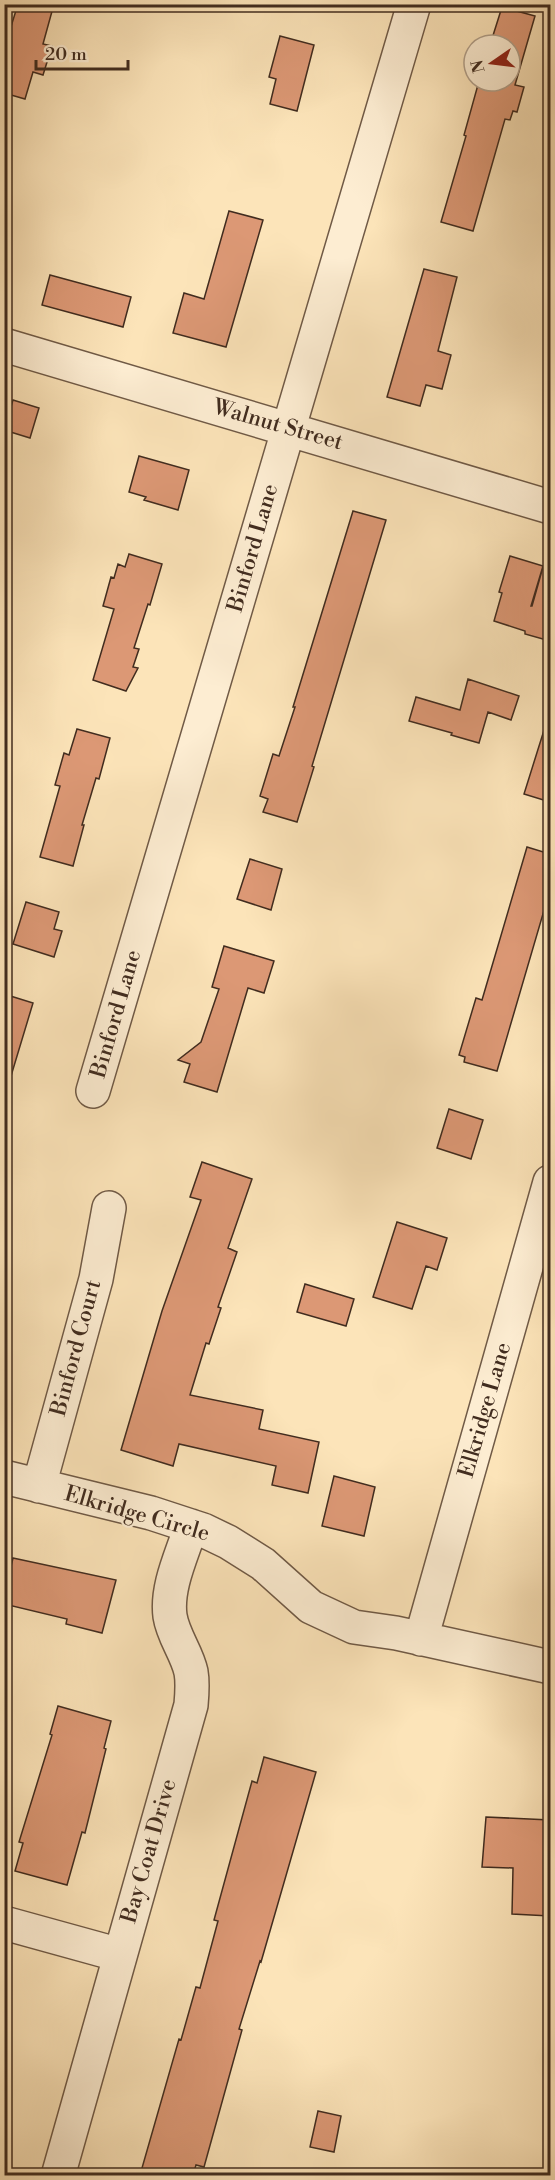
<svg xmlns="http://www.w3.org/2000/svg" width="555" height="2180" font-family="'Libre Bodoni',serif">
  <style>
    .building { fill: #dc9875; stroke: #412c1f; stroke-width: 1.5 }
    .lines { fill: none; stroke-linecap: round; stroke-linejoin: round }
    .minor-casing { stroke: #705a46; stroke-width: 36 }
    .minor { stroke: #fdedd2; stroke-width: 33 }
    .labels { text-anchor: middle; dominant-baseline: central; stroke-width: 4.5; stroke-linejoin: round; paint-order: stroke }
    .street-label { font-size: 22px; fill: #412c1f; stroke: #fdedd2 }
  </style>
  <rect width="100%" height="100%" fill="#fce4b9"/>
  <filter id="stains"><feTurbulence type="fractalNoise" baseFrequency=".00333" numOctaves="4"/><feColorMatrix values="0 0 0 0 .2 0 0 0 0 .09 0 0 0 0 .02 0 0 0 .5 -.17"/></filter>
  <radialGradient id="worn" r=".72"><stop offset=".6" stop-color="#630" stop-opacity="0"/><stop offset="1" stop-color="#630" stop-opacity=".3"/></radialGradient>
  <!-- building -->
  <path class="building" d="M18 4H54L43 44 52 46 43 75 33 72 25 99 4 93V49Z
    M502 7 535 16 515 85 524 87 517 112 513 111 510 120 505 119 473 231 441 222 466 136 464 135 479 81H510V45H490Z
    M280 36 314 45 297 111 270 104 276 79 269 77Z
    M229 211 263 220 226 347 173 333 184 293 204 299Z
    M424 269 457 277 438 351 451 355 442 389 426 385 420 406 387 397Z
    M50 275 131 297 123 327 42 305Z
    M13 400 39 408 30 438 4 430Z
    M139 456 189 470 178 510 144 500 146 497 129 492Z
    M353 511 386 520 312 766 314 767 297 822 263 812 268 799 260 796 273 754 279 756 295 707H293Z
    M129 554 162 564 150 605 148 604 134 648 139 649 133 667 138 668 126 691 93 680 114 609 103 606 111 577 114 578 118 564 125 567Z
    M510 556 543 566 531 606H532L543 567 550 568V641L525 634V631L494 621 502 593 499 592Z
    M468 679 519 696 511 720 488 712 479 743 451 735 452 733 409 721 416 697 460 710Z
    M545 727H550V802L524 794Z
    M77 729 110 738 99 779 96 778 82 825H84L73 866 40 857 60 786 55 785 64 753 69 755Z
    M527 847 550 854V890L497 1071 464 1062 465 1057 459 1055 476 998 482 1000Z
    M250 859 282 869 271 910 237 899Z
    M26 902 59 912 54 929 62 931 54 957 13 944Z
    M224 946 274 961 264 993 248 988 217 1092 184 1082 190 1064 178 1060 201 1042 219 989 212 987Z
    M4 994 33 1003 11 1076H4Z
    M449 1109 483 1120 471 1159 437 1148Z
    M202 1162 252 1179 228 1248 237 1252 218 1307 221 1308 209 1344 206 1343 190 1395 263 1410 259 1429 319 1442 308 1493 272 1485 276 1466 179 1444 173 1466 121 1450 162 1311 201 1200 190 1197Z
    M397 1222 447 1238 437 1270 426 1266 412 1309 373 1297Z
    M305 1284 354 1299 346 1326 297 1312Z
    M334 1476 375 1487 364 1536 322 1526Z
    M13 1558 116 1580 102 1633 66 1624 67 1619 4 1604V1595Z
    M58 1706 111 1721 104 1748 106 1749 85 1833 82 1832 67 1885 15 1871 23 1843 19 1842 52 1735 50 1734Z
    M264 1757 316 1772 261 1962 260 1961 239 2029 242 2030 204 2167 196 2165 193 2175H140L179 2039 181 2040 196 1987 200 1988 218 1921 214 1920 252 1781 257 1783Z
    M486 1817 550 1820V1916L512 1914 513 1868 482 1867Z
    M318 2111 341 2116 334 2152 310 2147Z"/>
  <g class="lines">
    <!-- minor casing -->
    <g class="minor-casing">
      <path id="minor" d="M4 345 550 507
        M93 1091 414 4
        M4 1477 151 1513 203 1530 228 1542 263 1564 311 1607 354 1627 396 1633 550 1667
        M39 1486 96 1279 109 1208
        M421 1639 550 1182
        M4 1923 120 1955
        M58 2176 191 1705C192 1694 193 1683 191 1672 187 1653 173 1636 170 1616 166 1586 183 1553 191 1526"/>
    </g>
    <!-- minor -->
    <use href="#minor" class="minor"/>
  </g>
  <g class="labels">
    <!-- street labels -->
    <g class="street-label">
      <text transform="translate(278 425) rotate(16)">Walnut Street</text>
      <text transform="translate(253 548) rotate(-74)">Binford Lane</text>
      <text transform="translate(116 1014) rotate(-74)">Binford Lane</text>
      <text transform="translate(76 1348) rotate(-75)">Binford Court</text>
      <text transform="translate(485 1410) rotate(-74)">Elkridge Lane</text>
      <text transform="translate(137 1514) rotate(16)">Elkridge Circle</text>
      <text transform="translate(149 1851) rotate(-74)">Bay Coat Drive</text>
    </g>
  </g>
  <!-- margin -->
  <rect width="555" height="2180" fill="none" stroke="#fce4b9" stroke-width="24"/>
  <rect x="6" y="6" width="543" height="2168" fill="none" stroke="#412c1f" stroke-width="3"/>
  <rect x="12" y="12" width="531" height="2156" fill="none" stroke="#412c1f" stroke-width="1.5"/>
  <!-- north arrow -->
  <g transform="translate(492 63) rotate(256)"><circle r="28" fill="#fdedd2" stroke="#b2a08a" stroke-width="1.5"/>
  <path d="M0-4.5L10 22L0 15L-10 22Z" fill="#8f2418"/>
  <text y="-9" font-size="16" font-weight="bold" text-anchor="middle" fill="#412c1f">N</text>
  </g>
  <!-- scale -->
  <path d="M36 60v9h92v-9" fill="none" stroke="#412c1f" stroke-width="3"/>
  <text x="45" y="60" font-size="18" fill="#412c1f" stroke="#fdedd2" stroke-width="4.5" paint-order="stroke">20 m</text>
  <rect width="100%" height="100%" filter="url(#stains)"/>
  <rect width="100%" height="100%" fill="url(#worn)"/>
</svg>
